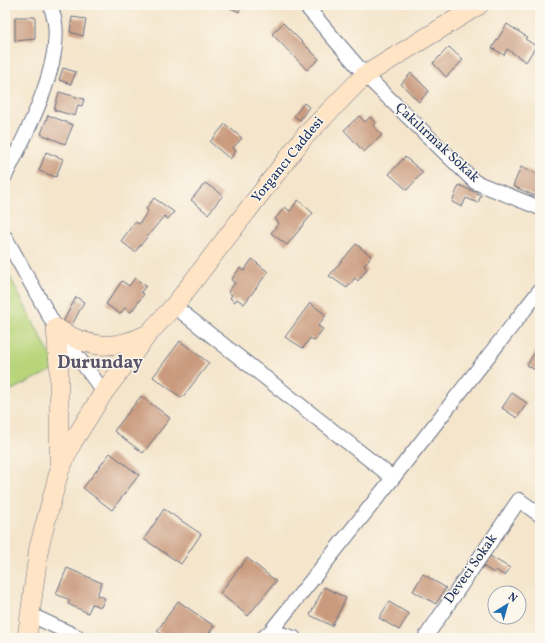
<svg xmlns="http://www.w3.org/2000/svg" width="545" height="643" font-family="Vollkorn,serif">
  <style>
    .green { fill: #b9d57b; stroke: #6a826c }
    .building { fill: #c99a7d }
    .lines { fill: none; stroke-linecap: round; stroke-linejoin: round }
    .street-casing { stroke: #676f84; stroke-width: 16 }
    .secondary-casing { stroke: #676f84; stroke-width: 20 }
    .street { stroke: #fff; stroke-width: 14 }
    .secondary { stroke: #ffe4c6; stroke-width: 19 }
    .labels { text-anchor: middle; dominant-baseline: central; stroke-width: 3; stroke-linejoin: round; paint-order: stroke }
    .street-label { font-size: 14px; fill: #1b2f5e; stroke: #fbf7ec }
    .district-label { font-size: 18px; font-weight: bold; fill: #585469; stroke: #fbf7ec }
  </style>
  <rect width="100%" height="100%" fill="#fbf7ec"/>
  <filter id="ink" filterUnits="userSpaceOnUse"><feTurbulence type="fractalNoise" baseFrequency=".025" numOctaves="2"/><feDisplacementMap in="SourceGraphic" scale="8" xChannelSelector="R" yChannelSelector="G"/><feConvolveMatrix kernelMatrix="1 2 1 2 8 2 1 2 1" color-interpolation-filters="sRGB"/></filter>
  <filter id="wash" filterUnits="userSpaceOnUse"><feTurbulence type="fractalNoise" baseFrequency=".012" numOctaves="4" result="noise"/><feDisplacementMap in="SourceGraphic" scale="16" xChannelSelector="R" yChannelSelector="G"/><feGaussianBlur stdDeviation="0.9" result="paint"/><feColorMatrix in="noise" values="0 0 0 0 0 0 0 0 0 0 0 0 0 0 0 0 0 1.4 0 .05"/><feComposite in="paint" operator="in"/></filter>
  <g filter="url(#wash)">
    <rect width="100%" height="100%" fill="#f4e5cb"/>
    <!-- green -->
    <path class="green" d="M5 267 57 368 5 393Z"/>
    <g id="blocks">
      <!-- building -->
      <path class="building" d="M228 5H242L239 12 228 7Z
        M15 17H35V39L15 41Z
        M72 17 86 19 83 36 70 32Z
        M283 23 319 59 307 70 272 34Z
        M507 24 527 37 525 39 536 46 526 62 507 49 504 55 492 48Z
        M449 47 463 60 446 77 433 63Z
        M63 68 76 72 71 84 59 80Z
        M411 73 429 91 419 102 401 84Z
        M59 92 84 99 82 106 78 105 75 116 54 110Z
        M304 103 309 107 300 120 294 116Z
        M48 115 73 125 65 144 41 134Z
        M359 116 365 122 370 117 376 123 373 125 382 135 364 152 344 130Z
        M225 124 242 138 233 148 236 151 230 159 210 142Z
        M46 152 63 159 56 177 39 171Z
        M405 157 423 172 407 190 389 174Z
        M521 167 540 175V184L535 196 513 186Z
        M205 183 223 195 208 214 191 200Z
        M459 185 481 195 478 203 466 198 462 207 452 202Z
        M154 198 174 212 168 219 164 216 135 252 121 241 135 222 139 224 148 211 146 209Z
        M298 200 313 213 287 245 271 233 279 223 275 219 285 207 290 211Z
        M356 244 371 256 364 266 367 269 358 281 355 278 347 288 329 276Z
        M252 259 268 272 244 304 237 299 235 302 230 298 232 295 228 292 235 283 231 280 240 268 244 271Z
        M135 278 146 286 141 292 144 294 131 312 125 308 120 314 106 304 122 281 129 286Z
        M76 297 84 302 71 327 63 322Z
        M310 303 326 315 318 326 323 329 314 341 310 338 303 348 285 337Z
        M180 341 209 363 182 398 153 377Z
        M538 347 540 349V373L527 365Z
        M512 393 527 403 517 418 502 408Z
        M141 396 170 418 143 453 114 431Z
        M110 453 139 475 112 510 83 488Z
        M164 509 201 534 181 564 144 539Z
        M488 555 510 568 505 576 496 570 494 573 481 565Z
        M247 558 276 581 248 616 220 593Z
        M67 568 102 583 97 595 105 598 101 607 92 604 88 613 68 604 70 600 56 594Z
        M423 574 446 588 436 604 413 591Z
        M324 587 346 598 332 626 310 615Z
        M178 601 214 626 206 638H168L157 631Z
        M389 602 409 614 399 630 379 618Z"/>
    </g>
  </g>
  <g filter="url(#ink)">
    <use href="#blocks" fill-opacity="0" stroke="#676f84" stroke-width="1"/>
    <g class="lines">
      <!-- street casing -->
      <g class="street-casing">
        <path id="street" d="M305 5 365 75 475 182 540 208
          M5 176C25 137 61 68 55 23 54 17 52 11 51 5
          M5 237 56 328 104 392
          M174 306 393 478 271 631
          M393 478 540 290
          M31 615 80 638
          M263 638 271 631 294 638
          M425 638 519 500 540 515"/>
      </g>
      <!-- secondary casing -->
      <g class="secondary-casing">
        <path id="secondary" d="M56 328 59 366V463
          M56 328C87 348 113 351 146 335
          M27 638 39 547 59 472 72 443 104 392 148 334 174 306 304 137 365 75 479 5"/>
      </g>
      <!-- street -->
      <use href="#street" class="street"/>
      <!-- secondary -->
      <use href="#secondary" class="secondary"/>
    </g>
  </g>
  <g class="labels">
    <!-- street labels -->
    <g class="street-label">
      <text transform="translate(437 143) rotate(43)">Çakılırmak Sokak</text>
      <text transform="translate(288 160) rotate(-51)">Yorgancı Caddesi</text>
      <text transform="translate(471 569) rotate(-55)">Deveci Sokak</text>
    </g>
    <!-- district labels -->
    <g class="district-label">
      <text x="100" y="363">Durunday</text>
    </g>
  </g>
  <!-- margin -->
  <rect width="545" height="643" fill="none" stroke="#fbf7ec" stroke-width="20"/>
  <!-- north arrow -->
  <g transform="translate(507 605) rotate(37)"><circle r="19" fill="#fbf7ec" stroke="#a1a7b3"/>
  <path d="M0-3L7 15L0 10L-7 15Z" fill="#1f6fb2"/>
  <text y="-6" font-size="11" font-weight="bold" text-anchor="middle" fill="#1b2f5e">N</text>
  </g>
</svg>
